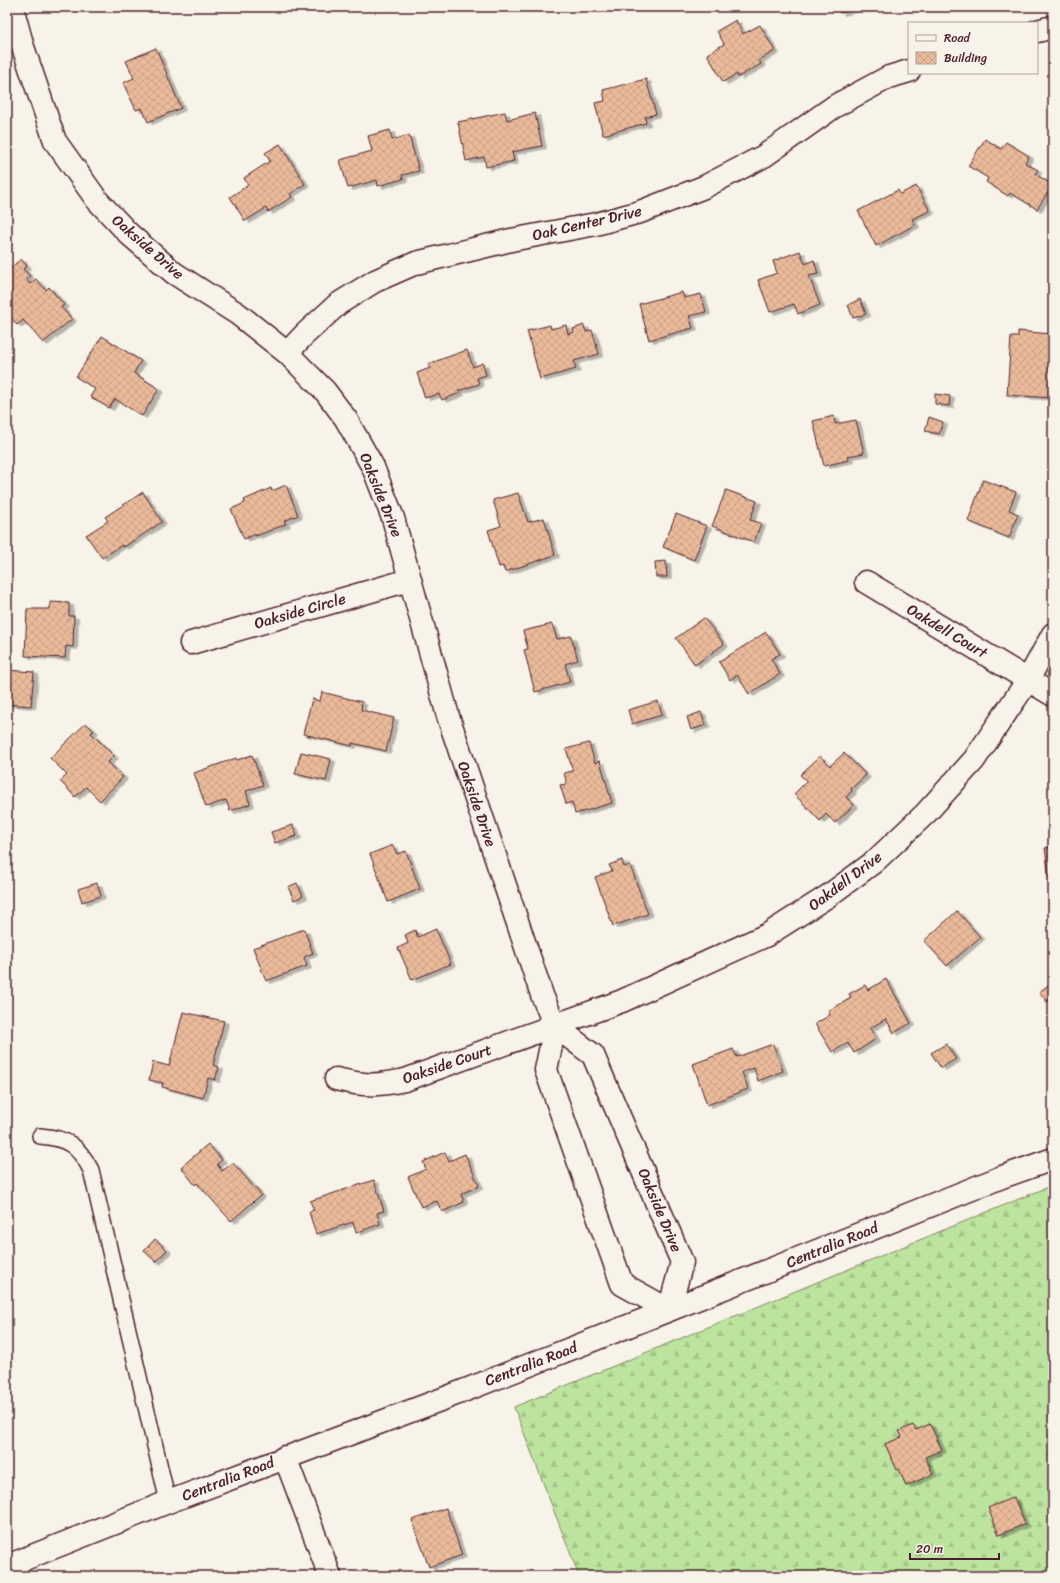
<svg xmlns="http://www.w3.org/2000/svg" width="1060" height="1583" font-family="Sriracha,sans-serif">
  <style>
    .forest { fill: url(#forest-firs); stroke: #848265 }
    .building { fill: url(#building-cross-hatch); stroke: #4a1f2b; filter: url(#shadow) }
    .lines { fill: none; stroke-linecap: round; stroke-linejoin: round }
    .service-casing { stroke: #4a1f2b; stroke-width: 18 }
    .minor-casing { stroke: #4a1f2b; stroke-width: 25 }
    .secondary-casing { stroke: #4a1f2b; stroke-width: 25 }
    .service { stroke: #f7f3e8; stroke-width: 15 }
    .minor { stroke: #f7f3e8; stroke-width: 22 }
    .secondary { stroke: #f7f3e8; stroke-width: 22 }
    .labels { text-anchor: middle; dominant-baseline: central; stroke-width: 3; stroke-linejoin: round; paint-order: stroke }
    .street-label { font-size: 15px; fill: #4a1f2b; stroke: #f7f3e8 }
  </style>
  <defs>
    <pattern id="forest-firs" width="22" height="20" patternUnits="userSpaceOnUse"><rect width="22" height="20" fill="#bde49f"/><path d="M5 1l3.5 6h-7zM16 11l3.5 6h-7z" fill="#a4c389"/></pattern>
    <pattern id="building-cross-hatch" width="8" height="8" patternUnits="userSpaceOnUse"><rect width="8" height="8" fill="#eabb9a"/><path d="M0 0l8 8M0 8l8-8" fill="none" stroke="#caa085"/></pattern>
    <filter id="shadow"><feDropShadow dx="4.5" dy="2.5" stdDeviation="0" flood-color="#0004"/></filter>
  </defs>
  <rect width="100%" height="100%" fill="#f7f3e8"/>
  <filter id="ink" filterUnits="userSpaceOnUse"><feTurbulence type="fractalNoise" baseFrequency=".025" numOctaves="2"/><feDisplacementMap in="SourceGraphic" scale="8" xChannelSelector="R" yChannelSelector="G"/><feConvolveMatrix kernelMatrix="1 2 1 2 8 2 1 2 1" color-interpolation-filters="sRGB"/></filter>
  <g filter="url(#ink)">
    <!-- forest -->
    <path class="forest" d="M1053 1185V1576H579L514 1407Z"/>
    <!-- building -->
    <path class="building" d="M838 7H861L840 13Z
      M736 20 743 34 760 25 775 51 759 60 761 64 738 77 737 74 723 82 707 54 724 44 717 31Z
      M156 48 181 108 148 122 142 108 136 110 123 83 134 78 126 61Z
      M646 79 656 114 645 117 646 123 603 135 595 103 605 101 603 90Z
      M505 112 507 120 535 113 542 146 512 152 514 161 486 167 484 157 466 161 458 122Z
      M390 130 392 140 409 135 419 171 402 175 403 179 378 186 377 180 348 188 340 160 372 151 368 136Z
      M985 139 1001 149 1006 142 1029 156 1025 163 1038 170 1035 174 1053 185 1037 209 1010 193 1008 196 986 182 988 178 968 166Z
      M280 144 305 184 290 194 292 197 268 212 266 208 245 221 230 197 248 185 244 178 270 161 265 153Z
      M916 186 930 211 912 219 915 225 876 246 858 211 898 190 900 194Z
      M800 251 805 264 814 260 818 274 809 276 820 305 798 314 794 304 770 312 758 280 777 273 773 261Z
      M21 259 27 266 23 269 30 276 26 279 30 284 36 279 46 290 49 287 64 305 61 307 72 319 43 343 23 320 17 325 7 313V311L12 307 7 302 11 297 7 293V271Z
      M682 292 684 298 701 294 706 312 689 316 693 328 649 340 639 304Z
      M860 299 866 314 853 318 848 305Z
      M550 325 551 329 566 325 568 334 574 332 573 329 584 325 586 332 592 330 599 354 574 361 576 369 540 379 527 331Z
      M1018 331 1051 334 1050 354H1053L1052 398 1007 395 1011 337H1018Z
      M102 336 141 361 134 373 159 389 142 416 115 399 109 408 90 397 95 389 76 377Z
      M467 350 473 367 483 363 486 375 477 378 479 384 458 391 460 393 442 400 439 394 425 398 417 373 430 368 428 364Z
      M935 394 950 396 949 406 935 404Z
      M834 416 835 424 856 420 864 453 848 456 849 460 824 466 813 421Z
      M929 417 943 422 939 434 925 431Z
      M983 480 1016 492 1009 510 1018 514 1009 538 968 521Z
      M286 485 298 515 284 521 286 524 256 536V534L244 539 231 509 245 503 244 500 271 488 272 491Z
      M726 490 757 501 750 520 761 523 754 542 712 526Z
      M143 492 162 522 124 547 122 545 102 558 86 535 108 521 105 517Z
      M518 493 528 522 544 518 555 555 505 572 503 566 499 567 488 530 501 526 493 500Z
      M676 514 707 526 694 560 663 547Z
      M666 561 667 577H656L655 562Z
      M50 602 69 603V616H74L73 647 66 646 65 658 25 656 27 609H50Z
      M704 618 724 644 695 665 676 638Z
      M552 624 557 639 571 636 578 660 565 664 570 682 535 692 524 650 528 649 523 631Z
      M766 632 780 654 771 659 780 674 749 694 737 675 730 680 719 662Z
      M7 670 34 672 31 706 7 704Z
      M322 692 362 702 361 710 394 718 386 751 352 743V746L303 734 312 699 320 701Z
      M658 701 662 715 632 724 628 710Z
      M701 712 706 725 691 730 687 717Z
      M86 723 94 731 91 733 114 756 108 762 123 777 100 801 86 787 75 797 60 781 67 775 50 758Z
      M589 743 595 763 600 761 612 803 575 814 572 802 566 804 560 785 567 784 564 773 573 771 566 749Z
      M301 752 331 759 326 781 295 774Z
      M844 753 866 775 851 789 852 791 846 797 854 805 835 823 826 814 820 821 794 794 807 781 800 775 820 756 830 766Z
      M252 755 263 785 246 791 250 804 230 811 226 800 206 807 194 773 236 758 237 760Z
      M293 825 297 836 275 843 271 832Z
      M393 845 397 854 406 851 420 889 388 902 370 854Z
      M1053 847V883L1050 884 1045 848Z
      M622 860 624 867 630 865 648 914 613 926 595 877 612 871 609 865Z
      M97 883 101 896 82 902 78 889Z
      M297 883 303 896 294 900 288 887Z
      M957 911 980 937 947 966 924 941Z
      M304 929 313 953 304 957 307 966 266 981 253 948Z
      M436 929 451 964 412 980 398 948 408 943 405 935 415 930 418 937Z
      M886 979 911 1023 894 1033 886 1019 870 1028 876 1039 854 1053 848 1043 832 1052 815 1024 830 1015 828 1011 851 998 849 994 865 985 868 990Z
      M1052 983 1053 998 1047 1002 1039 992Z
      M183 1012 224 1021 213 1065 219 1067 215 1080 208 1078 203 1098 162 1087 163 1083 149 1080 153 1062 169 1066Z
      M773 1044 783 1071 758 1081 754 1068 742 1072 748 1089 707 1105 693 1064 733 1049 737 1057Z
      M946 1044 956 1059 941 1068 931 1053Z
      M208 1144 222 1160 217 1164 222 1171 233 1163 261 1195 231 1221 197 1183 195 1185 181 1167Z
      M445 1152 449 1161 465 1154 479 1186 461 1194 464 1202 442 1212 437 1201 421 1207 408 1177 426 1169 423 1162Z
      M374 1180 384 1211 377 1213 380 1224 356 1233 353 1222 316 1234 309 1212 314 1210 310 1201Z
      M155 1239 167 1250 156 1262 144 1251Z
      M930 1424 942 1450 925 1457 933 1474 906 1486 899 1469 897 1470 885 1444 902 1437 899 1431 913 1425 916 1430Z
      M1014 1497 1025 1524 999 1535 988 1508Z
      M446 1508 462 1555 429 1567 412 1520Z"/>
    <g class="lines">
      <!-- service casing -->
      <g class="service-casing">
        <path id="service" d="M40 1136C67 1138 78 1145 91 1170L168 1502"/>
      </g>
      <!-- minor casing -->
      <g class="minor-casing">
        <path id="minor" d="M12 7 23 47 55 141 97 200 129 234 174 273 238 314 287 353 325 391 346 419 373 467 393 518 448 716 542 995 555 1026 593 1055 682 1262 669 1310 622 1284 546 1070 555 1026
          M1037 31 1053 27
          M287 353 305 334 338 304 375 281 416 263 511 240 596 224 640 212 704 187 764 156 835 106 889 77 909 71
          M866 582 1053 695
          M191 643 409 580
          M336 1079C365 1086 376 1086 405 1080L622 1001 767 935 828 896 874 862 926 813 974 760 1028 680 1053 634
          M285 1457 330 1576"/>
      </g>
      <!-- secondary casing -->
      <g class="secondary-casing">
        <path id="secondary" d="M7 1566 168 1502 448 1397 669 1310 1002 1177 1053 1159"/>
      </g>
      <!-- service -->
      <use href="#service" class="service"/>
      <!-- minor -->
      <use href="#minor" class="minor"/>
      <!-- secondary -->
      <use href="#secondary" class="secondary"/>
    </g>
  </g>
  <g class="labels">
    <!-- street labels -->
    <g class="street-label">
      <text transform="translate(587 223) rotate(-13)">Oak Center Drive</text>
      <text transform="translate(148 247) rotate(41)">Oakside Drive</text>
      <text transform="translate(381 495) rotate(68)">Oakside Drive</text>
      <text transform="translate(300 611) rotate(-16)">Oakside Circle</text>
      <text transform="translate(947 631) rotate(31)">Oakdell Court</text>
      <text transform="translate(477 804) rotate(71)">Oakside Drive</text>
      <text transform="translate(845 881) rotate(-37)">Oakdell Drive</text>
      <text transform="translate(447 1064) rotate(-19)">Oakside Court</text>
      <text transform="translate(660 1210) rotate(67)">Oakside Drive</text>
      <text transform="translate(832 1245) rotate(-22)">Centralia Road</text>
      <text transform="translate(531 1364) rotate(-21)">Centralia Road</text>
      <text transform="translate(228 1479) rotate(-21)">Centralia Road</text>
    </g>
  </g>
  <!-- margin -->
  <rect width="1060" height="1583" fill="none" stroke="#f7f3e8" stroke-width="24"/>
  <rect x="12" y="12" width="1036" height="1559" fill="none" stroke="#4a1f2b" stroke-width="1.5" filter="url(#ink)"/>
  <!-- legend -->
  <rect x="908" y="22" width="130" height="52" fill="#f7f3e8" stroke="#b29e9c"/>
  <rect x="916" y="35" width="20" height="6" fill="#f7f3e8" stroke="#b29e9c"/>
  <text x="944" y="42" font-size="12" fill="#4a1f2b">Road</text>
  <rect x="916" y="52" width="20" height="12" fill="url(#building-cross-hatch)" stroke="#b29e9c"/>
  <text x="944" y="62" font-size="12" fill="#4a1f2b">Building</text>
  <!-- scale -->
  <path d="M910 1553v6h89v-6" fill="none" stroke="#4a1f2b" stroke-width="2"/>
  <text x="916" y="1553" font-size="12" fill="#4a1f2b" stroke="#f7f3e8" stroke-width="3" paint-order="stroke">20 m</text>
</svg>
